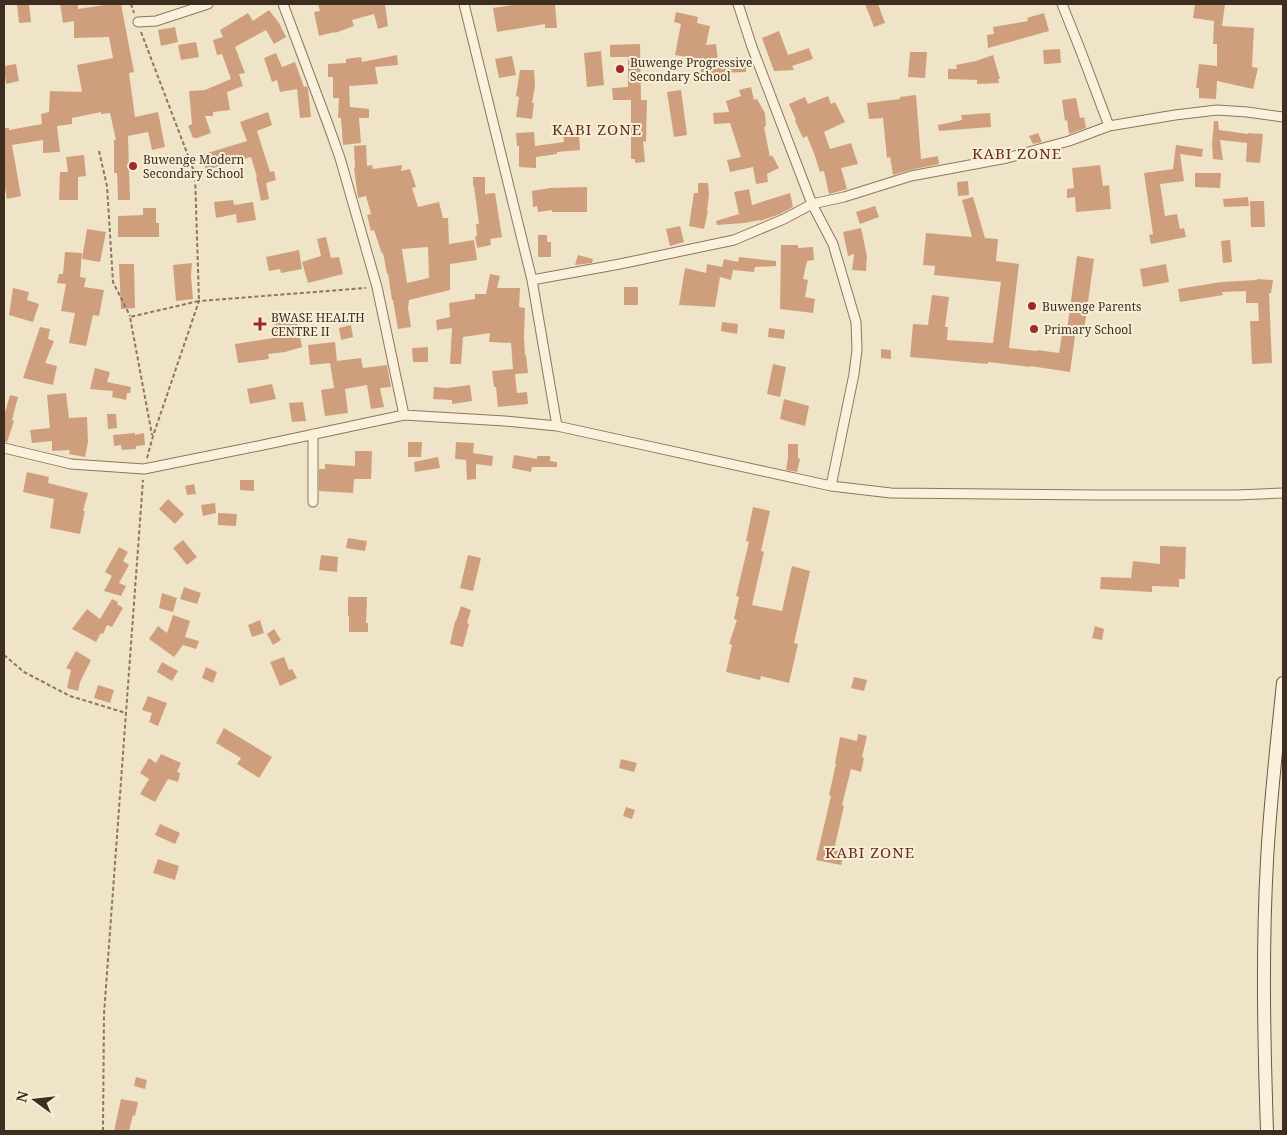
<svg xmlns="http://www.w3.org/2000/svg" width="1287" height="1135" font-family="'Noto Serif',serif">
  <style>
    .building { fill: #cf9f7d; fill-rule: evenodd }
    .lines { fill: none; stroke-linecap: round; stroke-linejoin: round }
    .street-casing { stroke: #8d765c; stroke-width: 11 }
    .secondary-casing { stroke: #6f573f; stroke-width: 14 }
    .path { stroke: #8d765c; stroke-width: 2; stroke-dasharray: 4 2.5; stroke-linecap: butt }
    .street { stroke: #faf1dc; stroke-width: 9 }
    .secondary { stroke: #faf1dc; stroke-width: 12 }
    .poi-dot { fill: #9e2a2b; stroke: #f7eed8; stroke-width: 2 }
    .labels { text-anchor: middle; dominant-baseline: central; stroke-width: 4; stroke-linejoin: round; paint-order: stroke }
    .poi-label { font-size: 12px; fill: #3d2e20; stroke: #f7eed8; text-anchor: start }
    .quarter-label { font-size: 15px; letter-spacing: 1px; fill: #6b2e1e; stroke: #f7eed8 }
  </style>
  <rect width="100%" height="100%" fill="#f0e4c8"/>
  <!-- building -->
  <path class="building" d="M17 4H29L31 22 19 23Z
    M60 4H78V9L111 4H121L134 72 129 73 135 117 158 112 165 147 152 150 148 132 128 136 130 200H118L117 173H114V140H116L110 113 101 114V112L72 118V124L57 126 60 152 43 153V140L12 145 21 196 7 199 4 182V128H9V130L42 124 41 114 49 112 50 91 82 92 77 65 113 58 109 37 74 38V21L63 23Z
    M318 4H385L388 26 378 29 374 14 352 20 354 26 335 33V32L319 36 314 12 320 11Z
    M519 4H555L557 28H545V24L497 32 493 8Z
    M865 4H878L885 23 874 27Z
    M1195 4H1225L1222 26 1254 28 1252 67 1258 68 1253 89 1217 81 1216 99 1199 98V88H1196L1199 64 1217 66V44H1213L1214 21 1193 18Z
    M269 10 279 23 286 37 274 44 266 30 235 47 245 73 239 74 243 86 227 92 230 110 213 112V116H205L211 133 197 138H193L188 126 192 124 189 91 205 90 231 79 222 54 217 55 213 40 223 37 220 30 248 13 253 21Z
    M676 12 698 17 697 23 710 26 706 45 716 44 718 61 746 60V72L719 73 720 79 702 81 700 63 692 64V58L675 55 681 24 674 22Z
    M1044 13 1049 31 988 48 987 35 994 34 993 27 1028 21 1027 18Z
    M175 27 178 42 161 46 158 30Z
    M779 31 788 55 809 48 813 59 792 66 794 70 774 71 762 38Z
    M196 42 199 57 181 60 178 45Z
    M640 44 641 100H647L646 142 643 141 645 162 635 163V159H631V100H613L612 88 628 87V57H610V45Z
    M1060 49 1061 63 1044 64 1043 50Z
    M601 51 604 85 587 87 584 53Z
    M910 52H927L925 78 908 77Z
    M276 53 282 67 295 62 304 87 307 86 308 89 311 117 300 118 297 89 280 92 277 80 272 82 264 58Z
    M397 55 398 65 375 67 378 84 349 86 350 107 369 109V118H359L361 143 343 145 341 118H338L339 98H333V77H328V64L346 63V59L361 57 362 62Z
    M993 55 1000 79H998L999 83 977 84V80L948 79V69H957L956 65 976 61Z
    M512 56 516 75 499 78 495 59Z
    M16 64 19 81 6 84 4 66Z
    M520 70H534L535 86 532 103H534L532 119 516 117 519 97 516 96Z
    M751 87 754 100 757 99 765 113 766 126 764 127 770 157 772 155 779 168 767 174 768 182 756 184 753 167 730 172 727 160 741 157 730 123 714 124 713 113 729 112 726 101 741 96 739 90Z
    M681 90 687 135 674 137 667 92Z
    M916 95 921 159 938 156 939 164 910 170 893 175 890 157 887 158 883 118 869 119 867 103 900 99V97Z
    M828 96 831 104 835 102 845 122 824 132 830 149 851 143 858 164 841 168 847 189 829 194 824 171 820 172 815 156 807 136 803 138 795 121 796 120 789 104 805 97 808 104Z
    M1076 98 1080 118 1084 117 1086 128 1069 134 1067 120 1065 121 1062 100Z
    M268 112 272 125 257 131 270 172 274 171 276 180 266 183 269 199 261 201 256 177H257L251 157 206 170 201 155 247 141 240 122Z
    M990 113 991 127 939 131 938 125 962 120 961 115Z
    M1214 121H1218L1219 130 1248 134V133L1263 134 1260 163 1246 162 1247 143 1220 140 1223 160 1213 159 1212 144Z
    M534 132 535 146 564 142 563 135 579 134 580 150 557 152V154L536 157V168L519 167V146H517L516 133Z
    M1038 133 1042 142 1033 144 1029 136Z
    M366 145 367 166 372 165 373 169 402 165 401 171 410 169 416 187 412 188 418 207 439 202 443 218H448L449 244 474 240 477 260 450 264V290L409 300 408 308 411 327 398 329 393 300H392L388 274H387L383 253 382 254 374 230 371 231 367 215 371 214 366 196 358 198 354 168H355L354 146ZM428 247 429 278 407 283 402 249Z
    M1176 145 1203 149 1202 157 1180 154 1184 181 1160 184 1165 216 1177 214 1180 229 1184 228 1186 237 1151 244 1149 235 1153 234 1144 173 1173 169Z
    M84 155 86 176 78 177V200H59L60 172H68L66 157Z
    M1100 165 1103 186 1109 185 1111 209 1076 212 1075 197 1067 198V189L1074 188 1072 168Z
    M1195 173H1221L1220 188 1195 187Z
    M473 177H485V194L495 193 502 237 490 239 491 245 477 248 475 236H477L476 224H479L474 186H473Z
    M968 181 969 195 958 196 957 182Z
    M698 183H708L709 194 707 211H708L704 229 689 226 694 193H698Z
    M587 187V212H552V210L538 212 537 206 533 207 532 191 550 188Z
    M749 189 752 205 790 193 793 207 780 214 760 221V220L744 223 717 225 716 221 739 214 734 192Z
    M973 197 985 238 998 239 996 261 1019 264 1009 348 1037 351V350L1059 353 1063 329 1067 330 1077 256 1094 259 1084 330 1076 329 1070 372 1030 366V367L988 362V364L910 357 913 324 928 325 932 295 949 297 945 327H948L947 340 993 343 1001 282 934 275 935 266 923 265 926 233 972 237 962 200Z
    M1248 197 1249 206 1224 207 1223 199Z
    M233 200 234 205 253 202 256 220 237 223 236 214 216 218 214 202Z
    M1250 201H1264L1265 227H1251Z
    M875 206 879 217 860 224 856 212Z
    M143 208H156V223H159V237H118V216L143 215Z
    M680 226 684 242 670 246 666 229Z
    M861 228 867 256 866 271 852 270 854 254 848 256 843 232Z
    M87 229 106 232 100 262 82 259Z
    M538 235H547V242H551V257H538Z
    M326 237 331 258 339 257 343 274 308 283 302 262 321 256 317 239Z
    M1230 240 1232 262 1223 263 1221 241Z
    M781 245H798V248L813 247 814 260 807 261 803 279 808 280 805 297 815 299 813 313 780 309Z
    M299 250 302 269 281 273 280 269 269 271 266 257Z
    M65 252 82 253 80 277 86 278 84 287 104 290 99 316 93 315 86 346 69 343 75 313 61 311 66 284 57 283 59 274H63Z
    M578 255 593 259 592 263 575 265Z
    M739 257 776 261V266L755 267 754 272 733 270 731 280 720 277 715 307 679 305 685 268 706 273 707 264 722 267 724 259 738 262Z
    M192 263 191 276 193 299 176 301 173 265Z
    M119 264H134L135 308 121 309Z
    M1166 264 1169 282 1143 287 1140 269Z
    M490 274 500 276 497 288H520L519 307 525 308 524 336 525 355H526L528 373 515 374 517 393 527 392 528 404 498 407 496 387H494L492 371 513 369 511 343 489 342 490 333 463 337 461 364H450L452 328 437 330 436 320 450 317 449 303 475 299V294H486Z
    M1257 279 1273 280 1271 293H1269L1272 363 1252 364 1250 321H1259L1258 303H1246V291L1222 292 1223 295 1180 302 1178 289 1221 282 1257 280Z
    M624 287H638V305H624Z
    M13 288 29 292 27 300 39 304 33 322 9 315Z
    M296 314 302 347 285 352 268 354 269 359 238 363 235 344 274 338 275 315 285 316Z
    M722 322 738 324 737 334 721 331Z
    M351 325 353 337 341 340 339 328Z
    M40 327 50 329 48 339 54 341 45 363 57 366 53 385 23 378Z
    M769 328 785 330 784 339 768 337Z
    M335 342 337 361 361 358 363 368 387 365 391 387 380 388 384 407 371 409 367 385 345 389 348 413 325 416 321 390 334 388 330 363H331L310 365 308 345Z
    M428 347V362H413L412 348Z
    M881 349 891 350V359L881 358Z
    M773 364 786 367 780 397 767 394Z
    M95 368 110 372 107 382 131 387 130 393H127L126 400 112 397 113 391 90 389Z
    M272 384 276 399 250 404 247 389Z
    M470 385 472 401 452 404V400L433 399 434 387 447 388Z
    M66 393 69 418 87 417 88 442 85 457 69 454 70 450 52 451V441L32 443 30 430 50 428 47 395Z
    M10 395 18 397 12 420 14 421 7 442H4V416Z
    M784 399 809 406 805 426 780 419Z
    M303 402 306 421 292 422 289 403Z
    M107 414H116L117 428 108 429Z
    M135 433V435L144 433 145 445 136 446V449L122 450 121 445 114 446 113 435Z
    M408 442H422L421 457H408Z
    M456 442 474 443 473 453 493 456 492 466 476 464V479L467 480 466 460 455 459Z
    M788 444H798V458L800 459 797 472 786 470 788 458Z
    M355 451H372L371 479H354L353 493 319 491V469H325V464L355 466Z
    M514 455 537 459V456H550V461L557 462V467H532L531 472 512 468Z
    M438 457 440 468 415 472 414 462Z
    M27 472 49 477 48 483 88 493 83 511H85L80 534 50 528 54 499 23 492Z
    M240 480H254V491L240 490Z
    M194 484 196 494 187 495 185 486Z
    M168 499 184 514 175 524 159 509Z
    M215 503 216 513 203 516 201 505Z
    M753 507 770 511 761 551 764 552 752 605 782 611 792 566 810 571 794 643 798 644 789 683 761 676 760 680 726 672 732 645 729 644 737 620 734 619 739 597 736 596 749 542 746 541Z
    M218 513 237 514 236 526 218 525Z
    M348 538 367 541 365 551 346 548Z
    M183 540 197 557 187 565 173 548Z
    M1160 546 1186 547 1185 579H1179V587L1152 586V592L1100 589 1101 577 1131 578 1133 561 1160 564Z
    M119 547 128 552 123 561 129 565 119 583 126 586 121 596 104 591 112 576 105 572Z
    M321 555 338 557 337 572 319 570Z
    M468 555 481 558 473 591 460 588Z
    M184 587 201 593 197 604 180 599Z
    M162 593 177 598 173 612 159 608Z
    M348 597H367L366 623H368V632H349V616H348Z
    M112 599 118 602 117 604 123 608 112 627 107 625 103 634 101 633 96 642 72 629 87 609 100 619Z
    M461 606 471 610 467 623 469 624 463 647 450 644 455 621H456Z
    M173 615 190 621 185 637 199 641 196 649 183 645 174 657 149 639 158 626 167 633Z
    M260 620 264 633 252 637 248 625Z
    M1095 626 1104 629 1102 640 1092 638Z
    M274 629 281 640 273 645 267 634Z
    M76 651 91 660 80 682 78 691 67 688 71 670 66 668Z
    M284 657 289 670 292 669 297 678 280 686 270 662Z
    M162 662 178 671 172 681 157 672Z
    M206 667 217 672 213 683 202 678Z
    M854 677 867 680 864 691 851 688Z
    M98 685 114 690 110 703 94 698Z
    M148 696 167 703 158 726 149 722 152 713 142 710Z
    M224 728 272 757 259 778 237 764 241 758 216 743Z
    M858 734 867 736 862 757 864 758 861 772 851 769 842 805 844 806 834 850 844 852 841 865 816 860 831 796 829 795 836 764 835 763 840 737 857 741Z
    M161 754 181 763 177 772 180 773 178 782 168 779 155 802 140 794 149 779 140 773 149 758 156 763Z
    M621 759 637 763 634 772 619 768Z
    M626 807 635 810 632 819 623 816Z
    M160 824 180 833 175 844 155 835Z
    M158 859 179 866 175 880 153 873Z
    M136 1077 147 1080 145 1089 134 1086Z
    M121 1099 138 1102 135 1116 133 1115 129 1131H114Z"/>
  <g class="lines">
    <!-- street casing -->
    <g class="street-casing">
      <path id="street" d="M283 4 329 127 340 158 377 287 404 415
        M464 4 532 280 557 426
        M738 4 752 47 812 204 833 244 856 322 857 350 854 374 831 486
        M1062 4 1080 49 1109 126
        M138 22 156 21 208 4
        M532 280 620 264 734 240 784 219 812 204 844 197 911 176 1007 158 1069 141 1109 126 1175 115 1217 110 1247 112 1283 117
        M4 448 71 464 144 469 263 445 404 415 505 421 557 426 831 486 891 493 1099 495H1237L1283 493
        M313 502V434"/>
    </g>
    <!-- secondary casing -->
    <g class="secondary-casing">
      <path id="secondary" d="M1267 1131C1264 1041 1262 951 1267 861 1270 802 1277 743 1283 683"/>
    </g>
    <!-- path -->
    <path class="path" d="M131 4 134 13
      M141 32 195 174 199 301 130 317 152 435
      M99 151 107 186 113 282 130 316
      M147 458 153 436 199 301 366 288
      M4 655 24 672 70 696 126 713
      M103 1131 104 1014 143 480"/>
    <!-- street -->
    <use href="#street" class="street"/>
    <!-- secondary -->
    <use href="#secondary" class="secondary"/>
  </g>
  <!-- markers -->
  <g class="poi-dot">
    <circle cx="620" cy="69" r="5"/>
    <circle cx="133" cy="166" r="5"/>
    <circle cx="1032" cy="306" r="5"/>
    <path d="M257.5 316.5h5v5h5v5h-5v5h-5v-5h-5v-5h5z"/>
    <circle cx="1034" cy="329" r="5"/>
  </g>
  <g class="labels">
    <!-- poi labels -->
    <g class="poi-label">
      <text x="630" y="62">Buwenge Progressive<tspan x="630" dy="14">Secondary School</tspan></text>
      <text x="143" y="159">Buwenge Modern<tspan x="143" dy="14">Secondary School</tspan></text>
      <text x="1042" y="306">Buwenge Parents</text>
      <text x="271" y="317">BWASE HEALTH<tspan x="271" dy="14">CENTRE II</tspan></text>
      <text x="1044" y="329">Primary School</text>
    </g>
    <!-- quarter labels -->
    <g class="quarter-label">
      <text x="597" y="129">KABI ZONE</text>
      <text x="1017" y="153">KABI ZONE</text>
      <text x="870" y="852">KABI ZONE</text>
    </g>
  </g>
  <!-- border -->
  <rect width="1287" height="1135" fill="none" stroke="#3d2e20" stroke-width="10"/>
  <!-- north arrow -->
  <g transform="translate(35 1100) rotate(285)" stroke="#f7eed8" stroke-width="4" paint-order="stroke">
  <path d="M0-4L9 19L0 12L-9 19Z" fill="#3d2e20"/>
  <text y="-8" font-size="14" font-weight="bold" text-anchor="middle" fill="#3d2e20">N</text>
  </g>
</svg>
